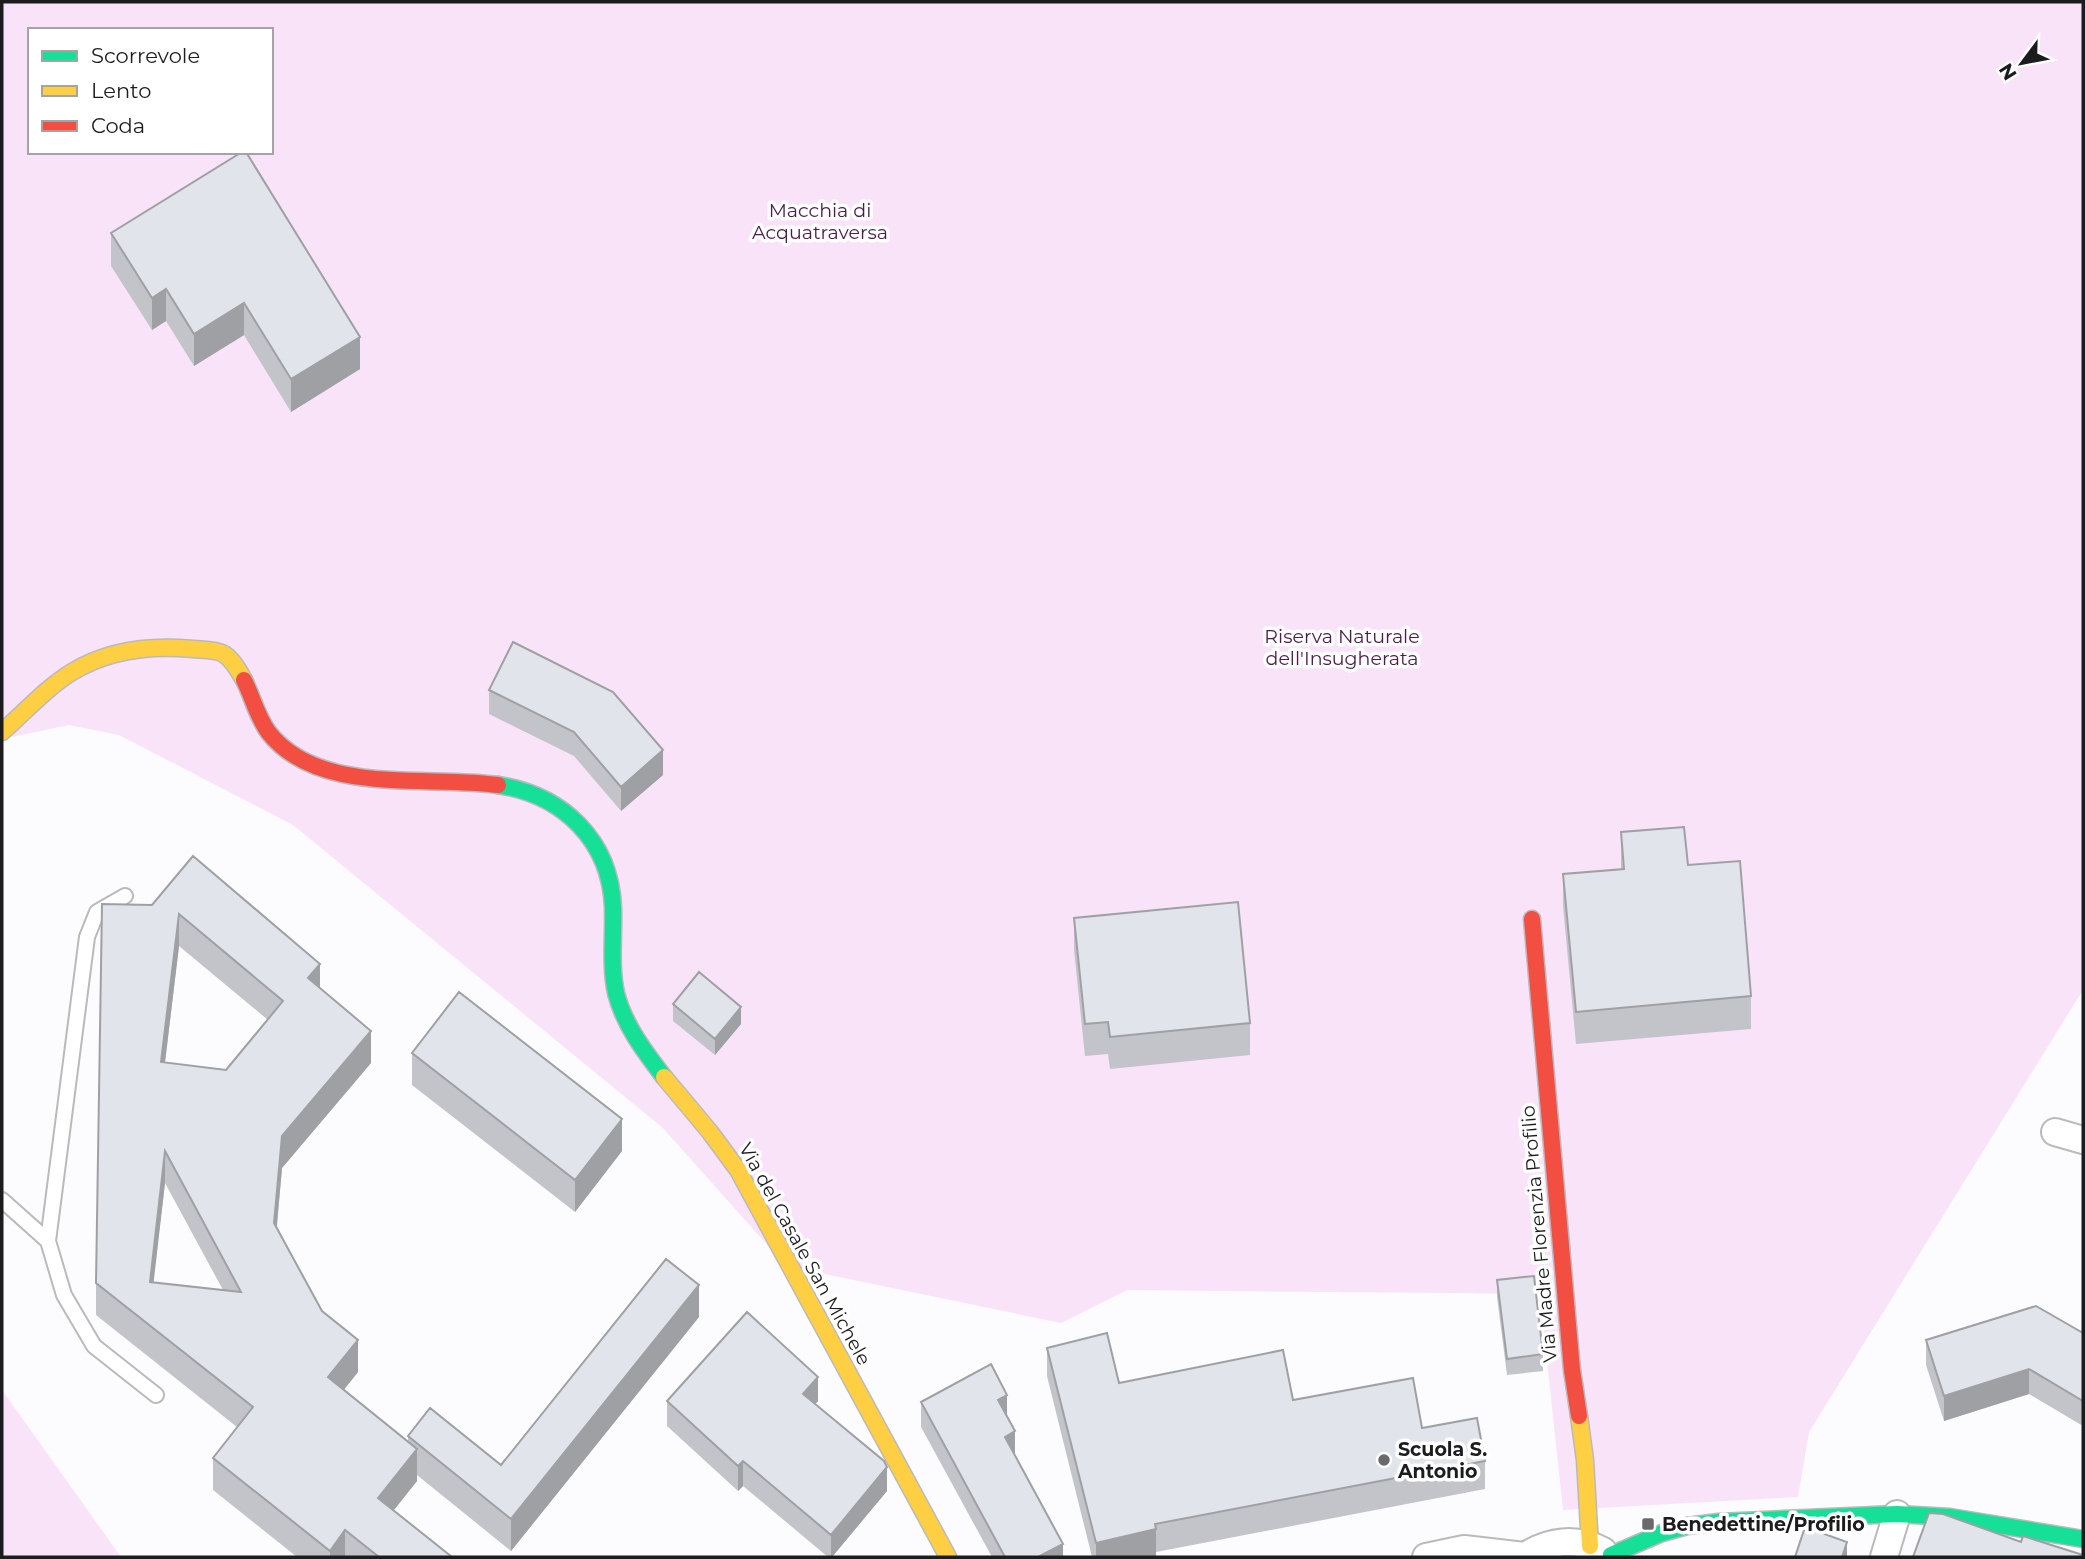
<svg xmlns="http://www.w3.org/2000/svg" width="2085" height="1559" font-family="Montserrat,sans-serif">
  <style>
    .green { fill: #f9e3f9; fill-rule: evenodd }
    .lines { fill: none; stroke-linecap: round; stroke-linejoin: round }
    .lane-casing { stroke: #bababd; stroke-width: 18 }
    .street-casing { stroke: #bababd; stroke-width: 30 }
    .fast-casing { stroke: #bababd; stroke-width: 19 }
    .slow-casing { stroke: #bababd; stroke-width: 19 }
    .jam-casing { stroke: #bababd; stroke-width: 19 }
    .lane { stroke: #fff; stroke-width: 14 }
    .street { stroke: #fff; stroke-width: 26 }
    .fast { stroke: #16e098; stroke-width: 16 }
    .slow { stroke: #ffcf43; stroke-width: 16 }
    .jam { stroke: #f24e42; stroke-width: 16 }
    .wall { fill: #c2c4c9; fill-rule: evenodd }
    .shaded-wall { fill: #9ea0a4 }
    .building { fill: #e1e4ea; stroke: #9ea0a4; stroke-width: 2; fill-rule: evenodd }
    .poi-dot { fill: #6a6a6d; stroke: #fff; stroke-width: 2.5 }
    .labels { text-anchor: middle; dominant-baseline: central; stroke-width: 7; stroke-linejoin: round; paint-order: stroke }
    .park-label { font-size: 19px; fill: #4d1b4c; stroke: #fff }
    .street-label { font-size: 19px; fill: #1c1c1f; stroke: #fff }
    .poi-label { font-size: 19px; font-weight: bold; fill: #1c1c1f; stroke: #fff; text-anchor: start }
  </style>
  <rect width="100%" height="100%" fill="#fcfcfe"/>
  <!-- green -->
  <path class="green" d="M2 2H2083V990L1809 1432 1798 1497 1563 1510 1540 1294 1127 1290 1061 1323 786 1266 663 1128 293 825 119 735 69 725 2 739ZM30 30H271V152H30Z
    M2 1390 121 1557H2Z"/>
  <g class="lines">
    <!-- lane casing -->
    <g class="lane-casing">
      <path id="lane" d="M2 1200 48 1241 64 1295 94 1346 156 1395
        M48 1241 87 937 97 912 125 896"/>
    </g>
    <!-- street casing -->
    <g class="street-casing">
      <path id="street" d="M2055 1132 2083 1140
        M1426 1557 1464 1549 1525 1556
        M1524 1557C1548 1540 1577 1537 1603 1551
        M1884 1557 1897 1514"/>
    </g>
    <!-- fast casing -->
    <g class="fast-casing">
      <path id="fast" d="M498 785C563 795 610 840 613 907 614 936 610 965 616 993 624 1025 645 1052 664 1077
        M1614 1557 1611 1555 1662 1533 1687 1526 1719 1522 1897 1514 1950 1517 2083 1539"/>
    </g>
    <!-- slow casing -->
    <g class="slow-casing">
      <path id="slow" d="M2 732C25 712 46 688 72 672 108 650 151 645 193 649 203 650 215 649 224 654 233 660 239 671 244 680
        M664 1077 710 1132 738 1170 948 1557
        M1579 1416 1585 1460 1590 1546"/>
    </g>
    <!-- jam casing -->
    <g class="jam-casing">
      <path id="jam" d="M244 680C253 698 257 717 269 733 319 796 428 775 498 785
        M1532 919 1572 1370 1579 1416"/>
    </g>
    <!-- lane -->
    <use href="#lane" class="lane"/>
    <!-- street -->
    <use href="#street" class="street"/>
    <!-- fast -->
    <use href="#fast" class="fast"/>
    <!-- slow -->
    <use href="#slow" class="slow"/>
    <!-- jam -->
    <use href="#jam" class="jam"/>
  </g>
  <!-- wall -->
  <path class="wall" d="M242 152 360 369 291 412 244 335 194 366 166 321 152 330 111 266V233Z
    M489 690 663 775 621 811 574 756 489 714Z
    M1621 832 1688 865 1751 996V1029L1576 1044 1563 906V874L1621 869Z
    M193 856 320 988 371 1063 282 1168 277 1227 322 1311 358 1372 344 1390 408 1441V1436L501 1465 699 1317 511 1551 417 1475V1481L393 1511 452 1557H297L213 1490V1458L237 1427 96 1315V1283L152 905ZM179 946 268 1020 226 1070 165 1063ZM165 1183 223 1290 153 1282Z
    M1074 918 1250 1023V1055L1110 1069 1108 1054 1085 1056 1074 950Z
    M673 1004 741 1024 715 1055 673 1021Z
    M412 1053 622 1151 575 1212 412 1085Z
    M1497 1280 1543 1354V1371L1507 1375 1497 1297Z
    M2083 1333V1426L2029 1394 1944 1421 1926 1365V1340Z
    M1047 1348 1119 1383 1293 1400 1422 1428 1485 1461V1489L1156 1552V1557H1092L1047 1376Z
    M667 1401H818L815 1404 887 1491 832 1557H828L743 1486 738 1491 667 1426Z
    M921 1402 1007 1418 1015 1455 1063 1557H992L921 1427Z"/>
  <!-- shaded-wall -->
  <path class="shaded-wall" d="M166 289V321L152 330V298Z
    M244 303V335L194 366V334Z
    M360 337V369L291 412V379Z
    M663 750V775L621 811V787Z
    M179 914V946L161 1095V1062Z
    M320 964V996L308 978Z
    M741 1007V1024L715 1055V1039Z
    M371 1031V1063L282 1168 274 1255V1223L282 1136Z
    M622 1119V1151L575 1212V1180Z
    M165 1151V1183L150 1314V1282Z
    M699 1285V1317L511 1551V1519Z
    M358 1340V1372L328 1409V1377Z
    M2029 1369V1394L1944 1421V1396Z
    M818 1377V1401L803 1418V1394Z
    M1007 1395V1419L998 1400Z
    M1015 1431V1456L1005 1437Z
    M417 1449V1481L378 1530V1498Z
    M743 1461V1486L738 1491V1466Z
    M887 1467V1491L832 1557H831V1535Z
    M1156 1529V1557H1096V1543Z
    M345 1530V1557H330V1551Z
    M1847 1542V1557H1842Z
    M1063 1544V1557H1038Z"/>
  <!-- building -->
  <path class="building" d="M242 152H246L360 337 291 379 244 303 194 334 166 289 152 298 111 233Z
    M513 642 613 692 663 750 621 787 574 732 489 690Z
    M1684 827 1688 865 1740 861 1751 996 1576 1012 1563 874 1624 869 1621 832Z
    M193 856 320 964 308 978 371 1031 282 1136 274 1223 322 1311 358 1340 328 1377 417 1449 378 1498 452 1557H379L345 1530 330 1551 213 1458 253 1407 96 1283 102 904 152 905ZM179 914 283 1001 226 1070 161 1062ZM165 1151 241 1292 150 1282Z
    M1238 902 1250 1023 1110 1037 1108 1022 1085 1024 1074 918Z
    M699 972 741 1007 715 1039 673 1004Z
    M459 992 622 1119 575 1180 412 1053Z
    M666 1259 699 1285 511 1519 408 1436 430 1408 501 1465Z
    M1534 1276 1543 1354 1507 1359 1497 1280Z
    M2036 1306 2083 1333V1401L2029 1369 1944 1396 1926 1340Z
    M747 1312 818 1377 803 1394 884 1461 887 1467 831 1535 743 1461 738 1466 667 1401Z
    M1107 1333 1119 1383 1283 1350 1293 1400 1413 1378 1422 1428 1477 1418 1485 1461 1155 1524 1156 1529 1096 1543 1047 1348Z
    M991 1364 1007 1395 998 1400 1015 1431 1005 1437 1063 1544 1038 1557H1005L921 1402Z
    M1929 1513 1943 1514 2021 1542 2023 1536 2083 1555V1557H1913Z
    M1805 1527 1847 1542 1842 1557H1795Z"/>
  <!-- markers -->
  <g class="poi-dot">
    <circle cx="1384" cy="1460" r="7"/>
    <rect x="1641" y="1517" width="14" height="14" rx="3.5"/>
  </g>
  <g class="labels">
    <!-- park labels -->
    <g class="park-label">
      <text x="820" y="210">Macchia di<tspan x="820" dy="22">Acquatraversa</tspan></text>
      <text x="1342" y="636">Riserva Naturale<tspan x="1342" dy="22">dell'Insugherata</tspan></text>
    </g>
    <!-- street labels -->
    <g class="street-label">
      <text transform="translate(1539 1234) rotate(-95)">Via Madre Florenzia Profilio</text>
      <text transform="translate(805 1254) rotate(61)">Via del Casale San Michele</text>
    </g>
    <!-- poi labels -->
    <g class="poi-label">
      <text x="1398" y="1449">Scuola S.<tspan x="1398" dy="22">Antonio</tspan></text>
      <text x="1662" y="1524">Benedettine/Profilio</text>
    </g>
  </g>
  <!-- border -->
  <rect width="2085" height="1559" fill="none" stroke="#1c1c1f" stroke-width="7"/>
  <!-- legend -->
  <rect x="28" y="28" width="245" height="126" fill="#ffffff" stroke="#a4a4a5" stroke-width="2"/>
  <rect x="42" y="51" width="35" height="10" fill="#16e098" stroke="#a4a4a5" stroke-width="2"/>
  <text x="91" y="63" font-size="21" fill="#1c1c1f">Scorrevole</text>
  <rect x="42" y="86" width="35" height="10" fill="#ffcf43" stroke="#a4a4a5" stroke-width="2"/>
  <text x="91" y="98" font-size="21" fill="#1c1c1f">Lento</text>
  <rect x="42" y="121" width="35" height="10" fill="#f24e42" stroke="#a4a4a5" stroke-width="2"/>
  <text x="91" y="133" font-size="21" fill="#1c1c1f">Coda</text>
  <!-- north arrow -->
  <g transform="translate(2022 63) rotate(238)" stroke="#ffffff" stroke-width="5" paint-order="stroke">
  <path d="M0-5L12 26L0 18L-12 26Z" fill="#1c1c1f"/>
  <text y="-10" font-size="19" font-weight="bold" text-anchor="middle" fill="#1c1c1f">N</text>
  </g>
</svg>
